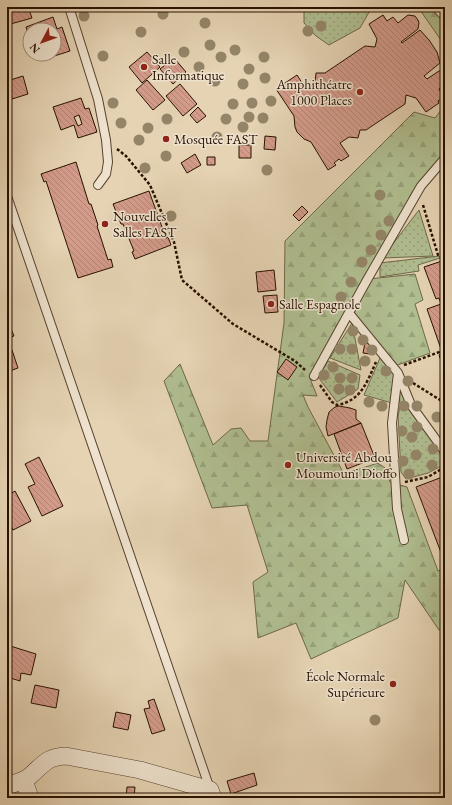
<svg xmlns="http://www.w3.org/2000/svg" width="452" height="805" font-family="'EB Garamond',serif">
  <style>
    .grass { fill: url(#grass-dots); stroke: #6c6848 }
    .forest { fill: url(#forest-firs); stroke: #6c6848 }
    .building { fill: url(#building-back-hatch); stroke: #281100; fill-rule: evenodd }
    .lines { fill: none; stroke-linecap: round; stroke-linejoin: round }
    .service-casing { stroke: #57422d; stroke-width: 10 }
    .minor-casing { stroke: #57422d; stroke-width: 18 }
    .path { stroke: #281100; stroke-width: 2.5; stroke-dasharray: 3 2; stroke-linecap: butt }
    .service { stroke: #eee2ce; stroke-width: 8 }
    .minor { stroke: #eee2ce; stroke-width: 17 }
    .tree { fill: #948568 }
    .poi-dot { fill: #8f2418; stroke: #eee2ce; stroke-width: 1.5 }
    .labels { text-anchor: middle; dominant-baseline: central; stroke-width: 3; stroke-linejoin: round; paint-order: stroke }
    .poi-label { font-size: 14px; fill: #281100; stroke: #eee2ce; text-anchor: start }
  </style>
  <defs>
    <pattern id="grass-dots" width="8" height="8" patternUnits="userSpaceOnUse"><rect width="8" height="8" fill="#b0be90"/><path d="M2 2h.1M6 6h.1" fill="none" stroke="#97a27a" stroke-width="1.8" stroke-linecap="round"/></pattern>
    <pattern id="forest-firs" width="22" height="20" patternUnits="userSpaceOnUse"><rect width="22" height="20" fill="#b0be90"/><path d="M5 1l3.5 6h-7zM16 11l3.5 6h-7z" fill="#97a27a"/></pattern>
    <pattern id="building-back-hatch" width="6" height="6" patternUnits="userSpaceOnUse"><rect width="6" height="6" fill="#d39b8a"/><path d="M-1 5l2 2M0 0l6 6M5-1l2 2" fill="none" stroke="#b58475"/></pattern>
  </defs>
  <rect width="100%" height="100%" fill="#e5d3b3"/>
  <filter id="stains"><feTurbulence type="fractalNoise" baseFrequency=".005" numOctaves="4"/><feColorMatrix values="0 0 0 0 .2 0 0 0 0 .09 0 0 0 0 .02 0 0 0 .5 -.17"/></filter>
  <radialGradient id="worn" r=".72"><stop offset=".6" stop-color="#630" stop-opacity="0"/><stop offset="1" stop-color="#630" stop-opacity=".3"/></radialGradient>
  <!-- grass -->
  <path class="grass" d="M302 7H372L360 28 329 45 316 36 304 23V11Z
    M419 210 433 256 382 258Z
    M439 256 440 258 418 265 419 271 380 277V263Z
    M352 323 361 370 330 358Z
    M380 358 395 373 392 403 364 395Z
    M328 361 360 375 358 389 337 402 318 377Z
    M399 382 445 456V464L428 473 406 479 401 472 398 416 400 406Z"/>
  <!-- forest -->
  <path class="forest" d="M418 7H445V46Z
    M445 105V150L401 220 309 376 317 396 303 395 308 407 344 474 378 463 385 468 390 482 407 487 438 571 445 569V629L439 630 405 580 398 618 311 659 296 623 258 638 253 582 268 572 247 505 212 508 164 381 180 364 213 445 231 429 241 428 250 441H268L284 323 285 241 414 112 435 118Z
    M415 274 423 300 415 304 430 353 395 366 350 313 369 279Z"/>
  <!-- building -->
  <path class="building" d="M7 7H28L32 18 7 25Z
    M383 15 387 21 393 17 398 23 408 15 415 16 418 20 419 23 418 29 401 42 402 43 420 30 429 40 437 52 440 63 424 76 427 79 439 71 445 70V89L442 86 439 89 444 97 438 101 439 103 426 112 416 98 406 95 405 104 366 130H360L358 138 349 137 340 143 349 156 341 161 339 159 334 163 336 165 328 170 311 142 304 139 297 132 295 127 294 116 276 89 297 75 306 89 315 83 316 73H325L365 46 375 47 377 39 369 24Z
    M53 17 57 29 62 27 70 51 51 57 50 54H54V44H55L54 30H30V40L26 27Z
    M147 52 160 67 142 83 129 67Z
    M174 58 186 72 173 84 160 69Z
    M23 76 28 94 12 99 7 81Z
    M147 80 165 100 153 110 136 90Z
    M180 84 197 104 183 116 166 96Z
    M81 98 85 109 89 108 97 132 78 138 74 125 61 130 53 107ZM79 115 82 124 78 126 74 117Z
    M198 107 206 116 197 123 190 115Z
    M265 136 276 137 275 150 264 149Z
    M239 145H251V158H239Z
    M195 154 201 165 187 173 181 163Z
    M207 157H215V165H207Z
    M76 162 89 204H91L98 225 97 226 108 260 111 259 113 267 78 278 46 181 44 182 41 174Z
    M149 191 166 238 168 237 171 245 135 259 132 252 134 251 123 224H121L113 204Z
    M302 206 308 212 299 221 293 215Z
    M445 260V302L441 304 439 298 436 299 424 267Z
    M274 270 276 290 258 292 256 272Z
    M277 295 278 312 265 313 263 296Z
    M441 304 445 314V348L441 349 427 309Z
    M7 319 14 336 7 338Z
    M365 343 371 344 370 354 363 353Z
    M12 350 18 368 7 372V352Z
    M445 353V372L439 355Z
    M286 359 297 367 288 380 277 372Z
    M339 406 350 408 356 410V419L361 423 328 436 326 427 327 420 329 412 335 407Z
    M361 423 375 458 347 469 334 434Z
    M39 457 63 506 42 516 28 487 35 484 25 464Z
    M445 476V563L416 487Z
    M7 489 10 494 15 491 31 521 13 530 7 518Z
    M7 645 36 654 31 675 21 673 20 681 7 677Z
    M35 685 59 690 56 708 31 703Z
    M154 699 165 730 152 734 144 709 150 708 148 701Z
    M116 712 131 715 128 730 113 727Z
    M254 773 257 785 231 794 227 781Z
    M127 787H135L134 798H126Z"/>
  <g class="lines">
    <!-- service casing -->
    <g class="service-casing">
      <path id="service" d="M69 7 98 99 106 140 108 162 106 174 98 185
        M436 7 445 17
        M7 196 210 789
        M349 313 398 373 392 423 397 509 404 540
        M398 373 411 405 445 452
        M314 376 367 280 421 186 445 158"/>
    </g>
    <!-- minor casing -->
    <g class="minor-casing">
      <path id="minor" d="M24 780 30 798
        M7 786C15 783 24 781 30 776 44 764 46 757 66 756L140 770 210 790 213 798"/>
    </g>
    <!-- path -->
    <path class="path" d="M117 149 126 156 150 185 174 242 182 280 233 324 295 361 305 370
      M423 205 438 255H445
      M404 365 445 350
      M413 383 445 403
      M320 385 332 402 337 405C361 401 367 382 376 362
      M405 482 428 477 445 467"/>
    <!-- service -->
    <use href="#service" class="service"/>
    <!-- minor -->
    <use href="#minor" class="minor"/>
  </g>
  <!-- trees -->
  <g class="tree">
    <circle cx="163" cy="14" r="5.5"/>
    <circle cx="84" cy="16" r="5.5"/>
    <circle cx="205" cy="23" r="5.5"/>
    <circle cx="321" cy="26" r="5.5"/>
    <circle cx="308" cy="31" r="5.5"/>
    <circle cx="141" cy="32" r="5.5"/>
    <circle cx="210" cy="45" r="5.5"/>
    <circle cx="235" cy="50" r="5.5"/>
    <circle cx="184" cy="52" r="5.5"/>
    <circle cx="103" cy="56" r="5.5"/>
    <circle cx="221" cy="57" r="5.5"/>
    <circle cx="264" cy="57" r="5.5"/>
    <circle cx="199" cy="67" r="5.5"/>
    <circle cx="249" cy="69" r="5.5"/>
    <circle cx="265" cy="78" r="5.5"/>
    <circle cx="215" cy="81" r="5.5"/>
    <circle cx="243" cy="84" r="5.5"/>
    <circle cx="271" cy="101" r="5.5"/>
    <circle cx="113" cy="103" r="5.5"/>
    <circle cx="252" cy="103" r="5.5"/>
    <circle cx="233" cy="104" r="5.5"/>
    <circle cx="249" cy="117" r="5.5"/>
    <circle cx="263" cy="118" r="5.5"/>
    <circle cx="167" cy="119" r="5.5"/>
    <circle cx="226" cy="119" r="5.5"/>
    <circle cx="121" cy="123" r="5.5"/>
    <circle cx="243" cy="127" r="5.5"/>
    <circle cx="148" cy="128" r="5.5"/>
    <circle cx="217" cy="137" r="5.5"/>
    <circle cx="139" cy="140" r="5.5"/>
    <circle cx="166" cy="156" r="5.5"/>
    <circle cx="145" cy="168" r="5.5"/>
    <circle cx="267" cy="170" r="5.5"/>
    <circle cx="380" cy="195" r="5.5"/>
    <circle cx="171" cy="216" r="5.5"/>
    <circle cx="389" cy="221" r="5.5"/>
    <circle cx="381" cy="235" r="5.5"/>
    <circle cx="371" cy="250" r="5.5"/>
    <circle cx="362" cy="262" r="5.5"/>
    <circle cx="351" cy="282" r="5.5"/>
    <circle cx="341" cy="297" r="5.5"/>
    <circle cx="353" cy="331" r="5.5"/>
    <circle cx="363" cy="340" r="5.5"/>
    <circle cx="340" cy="349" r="5.5"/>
    <circle cx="352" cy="349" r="5.5"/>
    <circle cx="372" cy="350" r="5.5"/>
    <circle cx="365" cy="361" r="5.5"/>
    <circle cx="333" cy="367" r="5.5"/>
    <circle cx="386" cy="371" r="5.5"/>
    <circle cx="324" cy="375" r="5.5"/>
    <circle cx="340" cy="378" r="5.5"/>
    <circle cx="352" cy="378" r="5.5"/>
    <circle cx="408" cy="381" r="5.5"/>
    <circle cx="339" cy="389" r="5.5"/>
    <circle cx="350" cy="390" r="5.5"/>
    <circle cx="369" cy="402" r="5.5"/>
    <circle cx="382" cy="406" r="5.5"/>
    <circle cx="404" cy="406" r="5.5"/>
    <circle cx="417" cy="406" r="5.5"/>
    <circle cx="437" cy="417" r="5.5"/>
    <circle cx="417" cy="427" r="5.5"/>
    <circle cx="402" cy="431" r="5.5"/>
    <circle cx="412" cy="437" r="5.5"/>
    <circle cx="433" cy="449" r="5.5"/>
    <circle cx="416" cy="455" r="5.5"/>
    <circle cx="403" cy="461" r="5.5"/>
    <circle cx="432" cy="465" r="5.5"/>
    <circle cx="409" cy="474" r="5.5"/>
    <circle cx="375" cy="720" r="5.5"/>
  </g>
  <!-- markers -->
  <g class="poi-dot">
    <circle cx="144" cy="67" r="4"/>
    <circle cx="360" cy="92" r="4"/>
    <circle cx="166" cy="139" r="4"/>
    <circle cx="105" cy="224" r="4"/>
    <circle cx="271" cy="304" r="4"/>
    <circle cx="288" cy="465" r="4"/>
    <circle cx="393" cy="684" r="4"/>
  </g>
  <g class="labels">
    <!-- poi labels -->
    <g class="poi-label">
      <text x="152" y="59">Salle<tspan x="152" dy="16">Informatique</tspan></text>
      <text x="352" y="84" text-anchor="end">Amphithéatre<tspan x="352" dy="16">1000 Places</tspan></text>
      <text x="174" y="139">Mosquée FAST</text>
      <text x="113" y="216">Nouvelles<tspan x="113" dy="16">Salles FAST</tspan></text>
      <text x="279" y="304">Salle Espagnole</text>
      <text x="296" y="457">Université Abdou<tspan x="296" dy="16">Moumouni Dioffo</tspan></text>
      <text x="385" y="676" text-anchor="end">École Normale<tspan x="385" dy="16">Supérieure</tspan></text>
    </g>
  </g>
  <!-- margin -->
  <rect width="452" height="805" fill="none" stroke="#e5d3b3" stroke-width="24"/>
  <rect x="8" y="8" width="436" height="789" fill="none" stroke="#281100" stroke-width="2"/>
  <rect x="12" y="12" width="428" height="781" fill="none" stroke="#281100"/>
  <!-- north arrow -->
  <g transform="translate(42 42) rotate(229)"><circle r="19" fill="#eee2ce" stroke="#9f8e7c"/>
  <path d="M0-3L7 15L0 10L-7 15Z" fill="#8f2418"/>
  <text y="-6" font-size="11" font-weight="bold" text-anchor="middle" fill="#281100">N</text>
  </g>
  <rect width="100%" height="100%" filter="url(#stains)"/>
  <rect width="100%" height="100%" fill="url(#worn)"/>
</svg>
